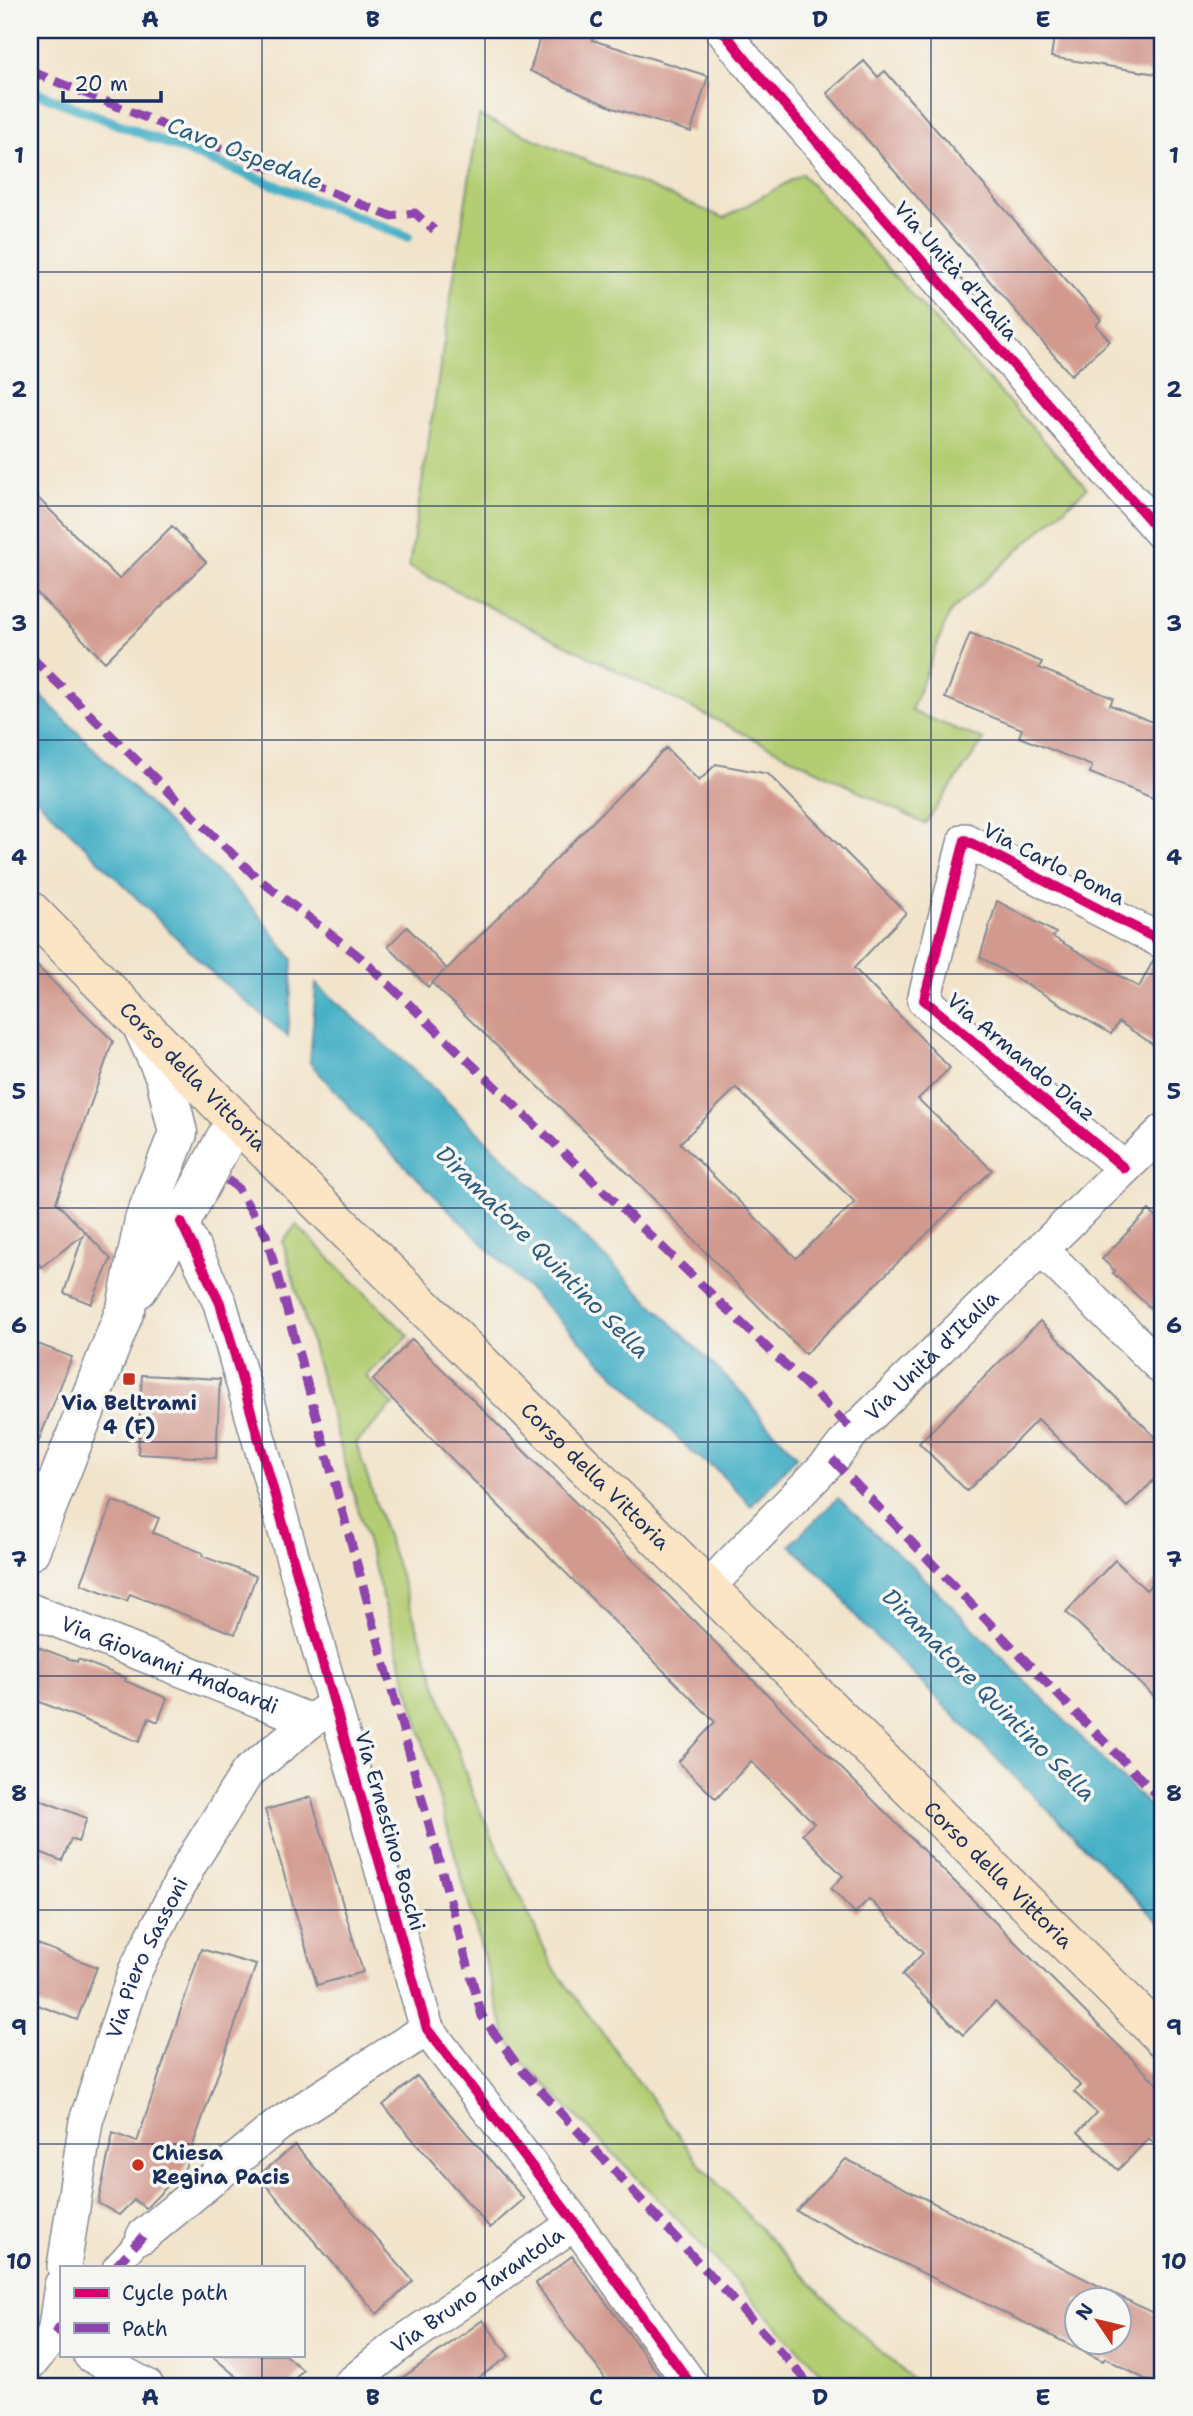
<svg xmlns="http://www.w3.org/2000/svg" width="1193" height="2416" font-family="'Shantell Sans',sans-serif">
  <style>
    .green { fill: #b4cd73; stroke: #687e68; stroke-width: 2 }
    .water { fill: #47b0c6; stroke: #317092; stroke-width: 2 }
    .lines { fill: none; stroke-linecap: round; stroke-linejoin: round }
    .stream { stroke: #47b0c6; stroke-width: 10 }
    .building { fill: #d2998e; fill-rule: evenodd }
    .pedestrian-casing { stroke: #868a94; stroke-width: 27 }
    .minor-casing { stroke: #868a94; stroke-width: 36 }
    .tertiary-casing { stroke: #868a94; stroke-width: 41 }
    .secondary-casing { stroke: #868a94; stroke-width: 41 }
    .pedestrian { stroke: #fff; stroke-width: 24 }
    .minor { stroke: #fff; stroke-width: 33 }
    .tertiary { stroke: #fff; stroke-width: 38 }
    .secondary { stroke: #fce5c4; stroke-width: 38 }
    .quiet { stroke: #8e44ad; stroke-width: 9; stroke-dasharray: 18 9; stroke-linecap: butt }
    .cycleway-casing { stroke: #f6f6f2; stroke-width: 15 }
    .cycleway { stroke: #d6006c; stroke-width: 10 }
    .grid { fill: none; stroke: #1b2f5e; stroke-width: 2; stroke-opacity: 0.55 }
    .poi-dot { fill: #c8321e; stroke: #f6f6f2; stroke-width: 2.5 }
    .labels { text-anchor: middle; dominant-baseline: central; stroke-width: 7; stroke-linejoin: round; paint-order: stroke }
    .street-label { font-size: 21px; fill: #1b2f5e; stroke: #f6f6f2 }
    .poi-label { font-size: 21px; font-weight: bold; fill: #1b2f5e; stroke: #f6f6f2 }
    .water-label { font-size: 23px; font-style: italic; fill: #2a5c82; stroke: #f6f6f2 }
    .neatline { fill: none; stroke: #1b2f5e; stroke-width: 2.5 }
    .grid-label { font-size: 23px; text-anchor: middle; font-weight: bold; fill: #1b2f5e }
  </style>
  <rect width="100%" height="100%" fill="#f6f6f2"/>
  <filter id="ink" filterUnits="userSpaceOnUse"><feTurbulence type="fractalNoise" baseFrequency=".0143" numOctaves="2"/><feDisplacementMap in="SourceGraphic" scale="14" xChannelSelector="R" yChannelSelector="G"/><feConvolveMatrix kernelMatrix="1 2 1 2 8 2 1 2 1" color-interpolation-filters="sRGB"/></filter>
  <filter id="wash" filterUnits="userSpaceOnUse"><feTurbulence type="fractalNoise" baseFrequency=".00686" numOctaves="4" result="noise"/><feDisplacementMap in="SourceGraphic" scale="28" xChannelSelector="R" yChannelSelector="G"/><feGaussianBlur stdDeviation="1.57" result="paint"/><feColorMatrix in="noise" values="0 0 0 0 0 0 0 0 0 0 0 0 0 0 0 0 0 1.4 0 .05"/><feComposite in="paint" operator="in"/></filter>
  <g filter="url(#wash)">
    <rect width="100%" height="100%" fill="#f2e4cb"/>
    <!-- green -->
    <path class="green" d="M479 116 724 218 802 174 1087 488 950 612 911 711 984 740 925 824 409 567Z
      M296 1225 409 1336 366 1376 393 1405 356 1443 473 1795 553 1967 703 2168 850 2324 920 2386H830L825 2377 664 2205 522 2061 506 2036 283 1242Z"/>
    <!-- water -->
    <path class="water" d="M30 685 255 910 293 960 288 1036 215 976 30 792Z
      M316 984 431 1086 744 1395 762 1419 797 1456 751 1506 717 1470 694 1454 380 1141 310 1063Z
      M838 1498 888 1546 907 1561 1163 1820V1926L856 1617 835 1588 790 1545Z"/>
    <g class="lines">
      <!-- stream -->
      <path class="stream" d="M30 90 408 237"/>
    </g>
    <g id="blocks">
      <!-- building -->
      <path class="building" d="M542 30H594L592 40 708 76 691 132 613 108 530 71Z
        M1055 30H1163V75L1051 57Z
        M864 61 878 77 885 71 1101 320 1096 325 1110 341 1071 375 827 93Z
        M30 490 119 579 172 526 206 562 105 662 30 586Z
        M970 633 1042 662 1039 668 1113 698 1110 705 1163 726V802L1090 773 1092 766 1019 737 1022 729 945 698Z
        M666 748 699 781 716 764 768 774 906 913 854 968 950 1068 918 1099 992 1170 805 1354 639 1184 432 983 445 970 428 987 388 946 407 927 447 969ZM736 1088 855 1202 796 1258 680 1143Z
        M997 901 1056 933 1053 937 1139 987 1154 959 1163 961V1051L1119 1022 1111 1034 980 957Z
        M30 959 113 1041 56 1202 111 1259 91 1304 64 1293 83 1235 41 1267 30 1252Z
        M1149 1210 1163 1225V1320L1113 1273 1115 1271 1102 1259Z
        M1040 1321 1163 1445V1471L1127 1507 1038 1419 967 1491 919 1443Z
        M412 1339 1163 2090V2153L1149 2138 1118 2170 1078 2132 1096 2113 1074 2092 1081 2086 995 2002 963 2035 902 1975 923 1953 869 1899 855 1913 831 1888 843 1876 802 1834 814 1823 751 1761 716 1799 678 1762 715 1722 373 1380Z
        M30 1341 72 1357 31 1460 30 1459Z
        M142 1375 220 1379 216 1458 138 1454Z
        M113 1501 159 1518 153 1533 203 1553 202 1556 256 1576 235 1634 130 1594 127 1601 81 1584Z
        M1115 1560 1146 1590 1163 1573V1705L1066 1612Z
        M30 1644 77 1662 78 1659 126 1678 125 1681 167 1698 158 1722 149 1718 139 1742 30 1698Z
        M30 1796 87 1818 78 1842 71 1839 62 1861 30 1848Z
        M311 1797 363 1972 317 1985 265 1810Z
        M30 1941 97 1967 77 2020 30 2002Z
        M201 1949 256 1965 185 2168 146 2208 134 2200 119 2215 98 2203 113 2133 137 2142Z
        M417 2076 524 2199 490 2228 383 2105Z
        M295 2145 413 2281 377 2314 258 2176Z
        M846 2159 1163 2318V2386H1158L1105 2358 1103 2361 796 2211ZM1077 2300H1119V2342H1077Z
        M572 2256 667 2386H611L554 2310 536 2283Z
        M483 2320 509 2356 467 2386H391Z
        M211 2355H285L303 2370 289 2386H248Z"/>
    </g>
  </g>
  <g filter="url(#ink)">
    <use href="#blocks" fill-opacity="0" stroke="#868a94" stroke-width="2"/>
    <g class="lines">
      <!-- pedestrian casing -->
      <g class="pedestrian-casing">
        <path id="pedestrian" d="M115 2267 143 2236"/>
      </g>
      <!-- minor casing -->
      <g class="minor-casing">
        <g id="minor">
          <path d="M722 30 760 77 1163 535"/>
          <path d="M1124 1168 924 1000 965 840 1163 942"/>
          <path d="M181 1222 220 1303 427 2029 575 2223 692 2386"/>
          <path d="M1042 1250 1163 1369"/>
          <path id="s1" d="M708 1587 832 1459 854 1431 1163 1131"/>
          <path id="s2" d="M30 1610 311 1721"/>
          <path d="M143 2236 278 2125 427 2029"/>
          <path id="s3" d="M64 2267 86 2121 135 1971 190 1864 247 1773 311 1721 334 1705"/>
          <path d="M90 2355 147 2386"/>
          <path d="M30 2364 54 2334 61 2285"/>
          <path id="s4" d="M348 2386 393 2349 575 2223"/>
        </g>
      </g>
      <!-- tertiary casing -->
      <g class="tertiary-casing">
        <path id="tertiary" d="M138 1289 181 1222 235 1120
          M30 1551 126 1308 144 1220 178 1133 165 1077 142 1026"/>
      </g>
      <!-- secondary casing -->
      <g class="secondary-casing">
        <g id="secondary">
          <path id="s5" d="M30 910 235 1120 1163 2038"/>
        </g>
      </g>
      <!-- pedestrian -->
      <use href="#pedestrian" class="pedestrian"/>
      <!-- minor -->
      <use href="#minor" class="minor"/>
      <!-- tertiary -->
      <use href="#tertiary" class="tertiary"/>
      <!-- secondary -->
      <use href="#secondary" class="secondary"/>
      <!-- quiet -->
      <path class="quiet" d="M30 71 390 216 415 213 434 230
        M30 656 256 877 360 957 854 1431
        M227 1180 237 1187 266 1235 482 2016 518 2066 802 2375 808 2386
        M832 1459 1063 1700 1163 1801
        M115 2267 143 2236
        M54 2334 61 2326"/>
      <!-- cycleway casing -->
      <g class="cycleway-casing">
        <path id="cycleway" d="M722 30 760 77 1163 535
          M1124 1168 924 1000 965 840 1163 942
          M181 1222 220 1303 427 2029 575 2223 692 2386"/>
      </g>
      <!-- cycleway -->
      <use href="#cycleway" class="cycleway"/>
    </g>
  </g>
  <!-- grid -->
  <path class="grid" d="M262 30V2267M485 30V2386M708 30V2386M931 30V2386M30 272H1163M30 506H1163M30 740H1163M30 974H1163M30 1208H1163M30 1442H1163M30 1676H1163M30 1910H1163M30 2144H1163M262 2355V2386"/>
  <!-- markers -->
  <g class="poi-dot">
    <rect x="122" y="1372" width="14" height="14" rx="3.5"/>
    <circle cx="138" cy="2165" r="7"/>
  </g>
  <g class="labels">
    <!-- street labels -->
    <g class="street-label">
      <text transform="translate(956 271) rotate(49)">Via Unità d'Italia</text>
      <text transform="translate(1054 864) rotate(27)">Via Carlo Poma</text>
      <text transform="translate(1021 1057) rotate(40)">Via Armando Diaz</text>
      <text stroke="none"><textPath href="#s5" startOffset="233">Corso della Vittoria</textPath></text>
      <text stroke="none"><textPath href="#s1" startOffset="322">Via Unità d'Italia</textPath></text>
      <text stroke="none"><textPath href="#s5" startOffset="800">Corso della Vittoria</textPath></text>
      <text stroke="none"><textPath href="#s2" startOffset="150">Via Giovanni Andoardi</textPath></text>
      <text transform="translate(390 1831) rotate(74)">Via Ernestino Boschi</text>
      <text stroke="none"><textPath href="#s5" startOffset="1367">Corso della Vittoria</textPath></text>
      <text stroke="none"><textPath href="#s3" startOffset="322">Via Piero Sassoni</textPath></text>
      <text stroke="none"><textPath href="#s4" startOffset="161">Via Bruno Tarantola</textPath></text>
    </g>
    <!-- poi labels -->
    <g class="poi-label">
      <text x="129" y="1403">Via Beltrami<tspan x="129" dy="24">4 (F)</tspan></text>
      <text x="152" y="2153" text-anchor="start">Chiesa<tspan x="152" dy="24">Regina Pacis</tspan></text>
    </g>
    <!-- water labels -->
    <g class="water-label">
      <text transform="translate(245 153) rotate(21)">Cavo Ospedale</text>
      <text transform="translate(543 1252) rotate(45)">Diramatore Quintino Sella</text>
      <text transform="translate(989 1695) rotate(45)">Diramatore Quintino Sella</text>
    </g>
  </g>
  <!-- margin -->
  <rect width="1193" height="2416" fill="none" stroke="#f6f6f2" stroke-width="77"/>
  <!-- legend -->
  <rect x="60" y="2266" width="245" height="91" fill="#f6f6f2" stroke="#9ea6b7" stroke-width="2"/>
  <rect x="74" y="2288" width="35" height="10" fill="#d6006c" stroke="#9ea6b7" stroke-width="2"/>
  <text x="122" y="2300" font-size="21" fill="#1b2f5e">Cycle path</text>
  <rect x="74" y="2323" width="35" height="10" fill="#8e44ad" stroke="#9ea6b7" stroke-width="2"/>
  <text x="122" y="2336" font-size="21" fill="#1b2f5e">Path</text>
  <!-- north arrow -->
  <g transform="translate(1098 2321) rotate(305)"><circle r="33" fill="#f6f6f2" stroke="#9ea6b7" stroke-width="2"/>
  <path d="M0-5L12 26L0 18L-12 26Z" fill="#c8321e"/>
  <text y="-10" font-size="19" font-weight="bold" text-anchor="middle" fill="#1b2f5e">N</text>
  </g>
  <!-- scale -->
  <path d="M63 91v10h98v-10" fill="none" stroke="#1b2f5e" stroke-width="3.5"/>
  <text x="74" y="91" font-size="21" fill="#1b2f5e" stroke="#f6f6f2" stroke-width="5" paint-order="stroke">20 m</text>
  <rect x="38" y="38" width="1116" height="2340" class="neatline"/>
  <g class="grid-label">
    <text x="150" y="27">A</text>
    <text x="373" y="27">B</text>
    <text x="596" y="27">C</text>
    <text x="820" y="27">D</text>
    <text x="1043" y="27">E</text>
    <text x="19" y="163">1</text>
    <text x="1174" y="163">1</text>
    <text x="19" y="397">2</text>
    <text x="1174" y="397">2</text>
    <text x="19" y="631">3</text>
    <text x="1174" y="631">3</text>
    <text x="19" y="865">4</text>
    <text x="1174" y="865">4</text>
    <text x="19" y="1099">5</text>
    <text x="1174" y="1099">5</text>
    <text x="19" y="1333">6</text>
    <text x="1174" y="1333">6</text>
    <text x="19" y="1567">7</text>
    <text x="1174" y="1567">7</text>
    <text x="19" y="1801">8</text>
    <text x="1174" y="1801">8</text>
    <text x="19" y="2035">9</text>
    <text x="1174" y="2035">9</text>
    <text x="19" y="2269">10</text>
    <text x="1174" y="2269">10</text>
    <text x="150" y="2405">A</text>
    <text x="373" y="2405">B</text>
    <text x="596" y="2405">C</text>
    <text x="820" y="2405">D</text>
    <text x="1043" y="2405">E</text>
  </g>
</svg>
